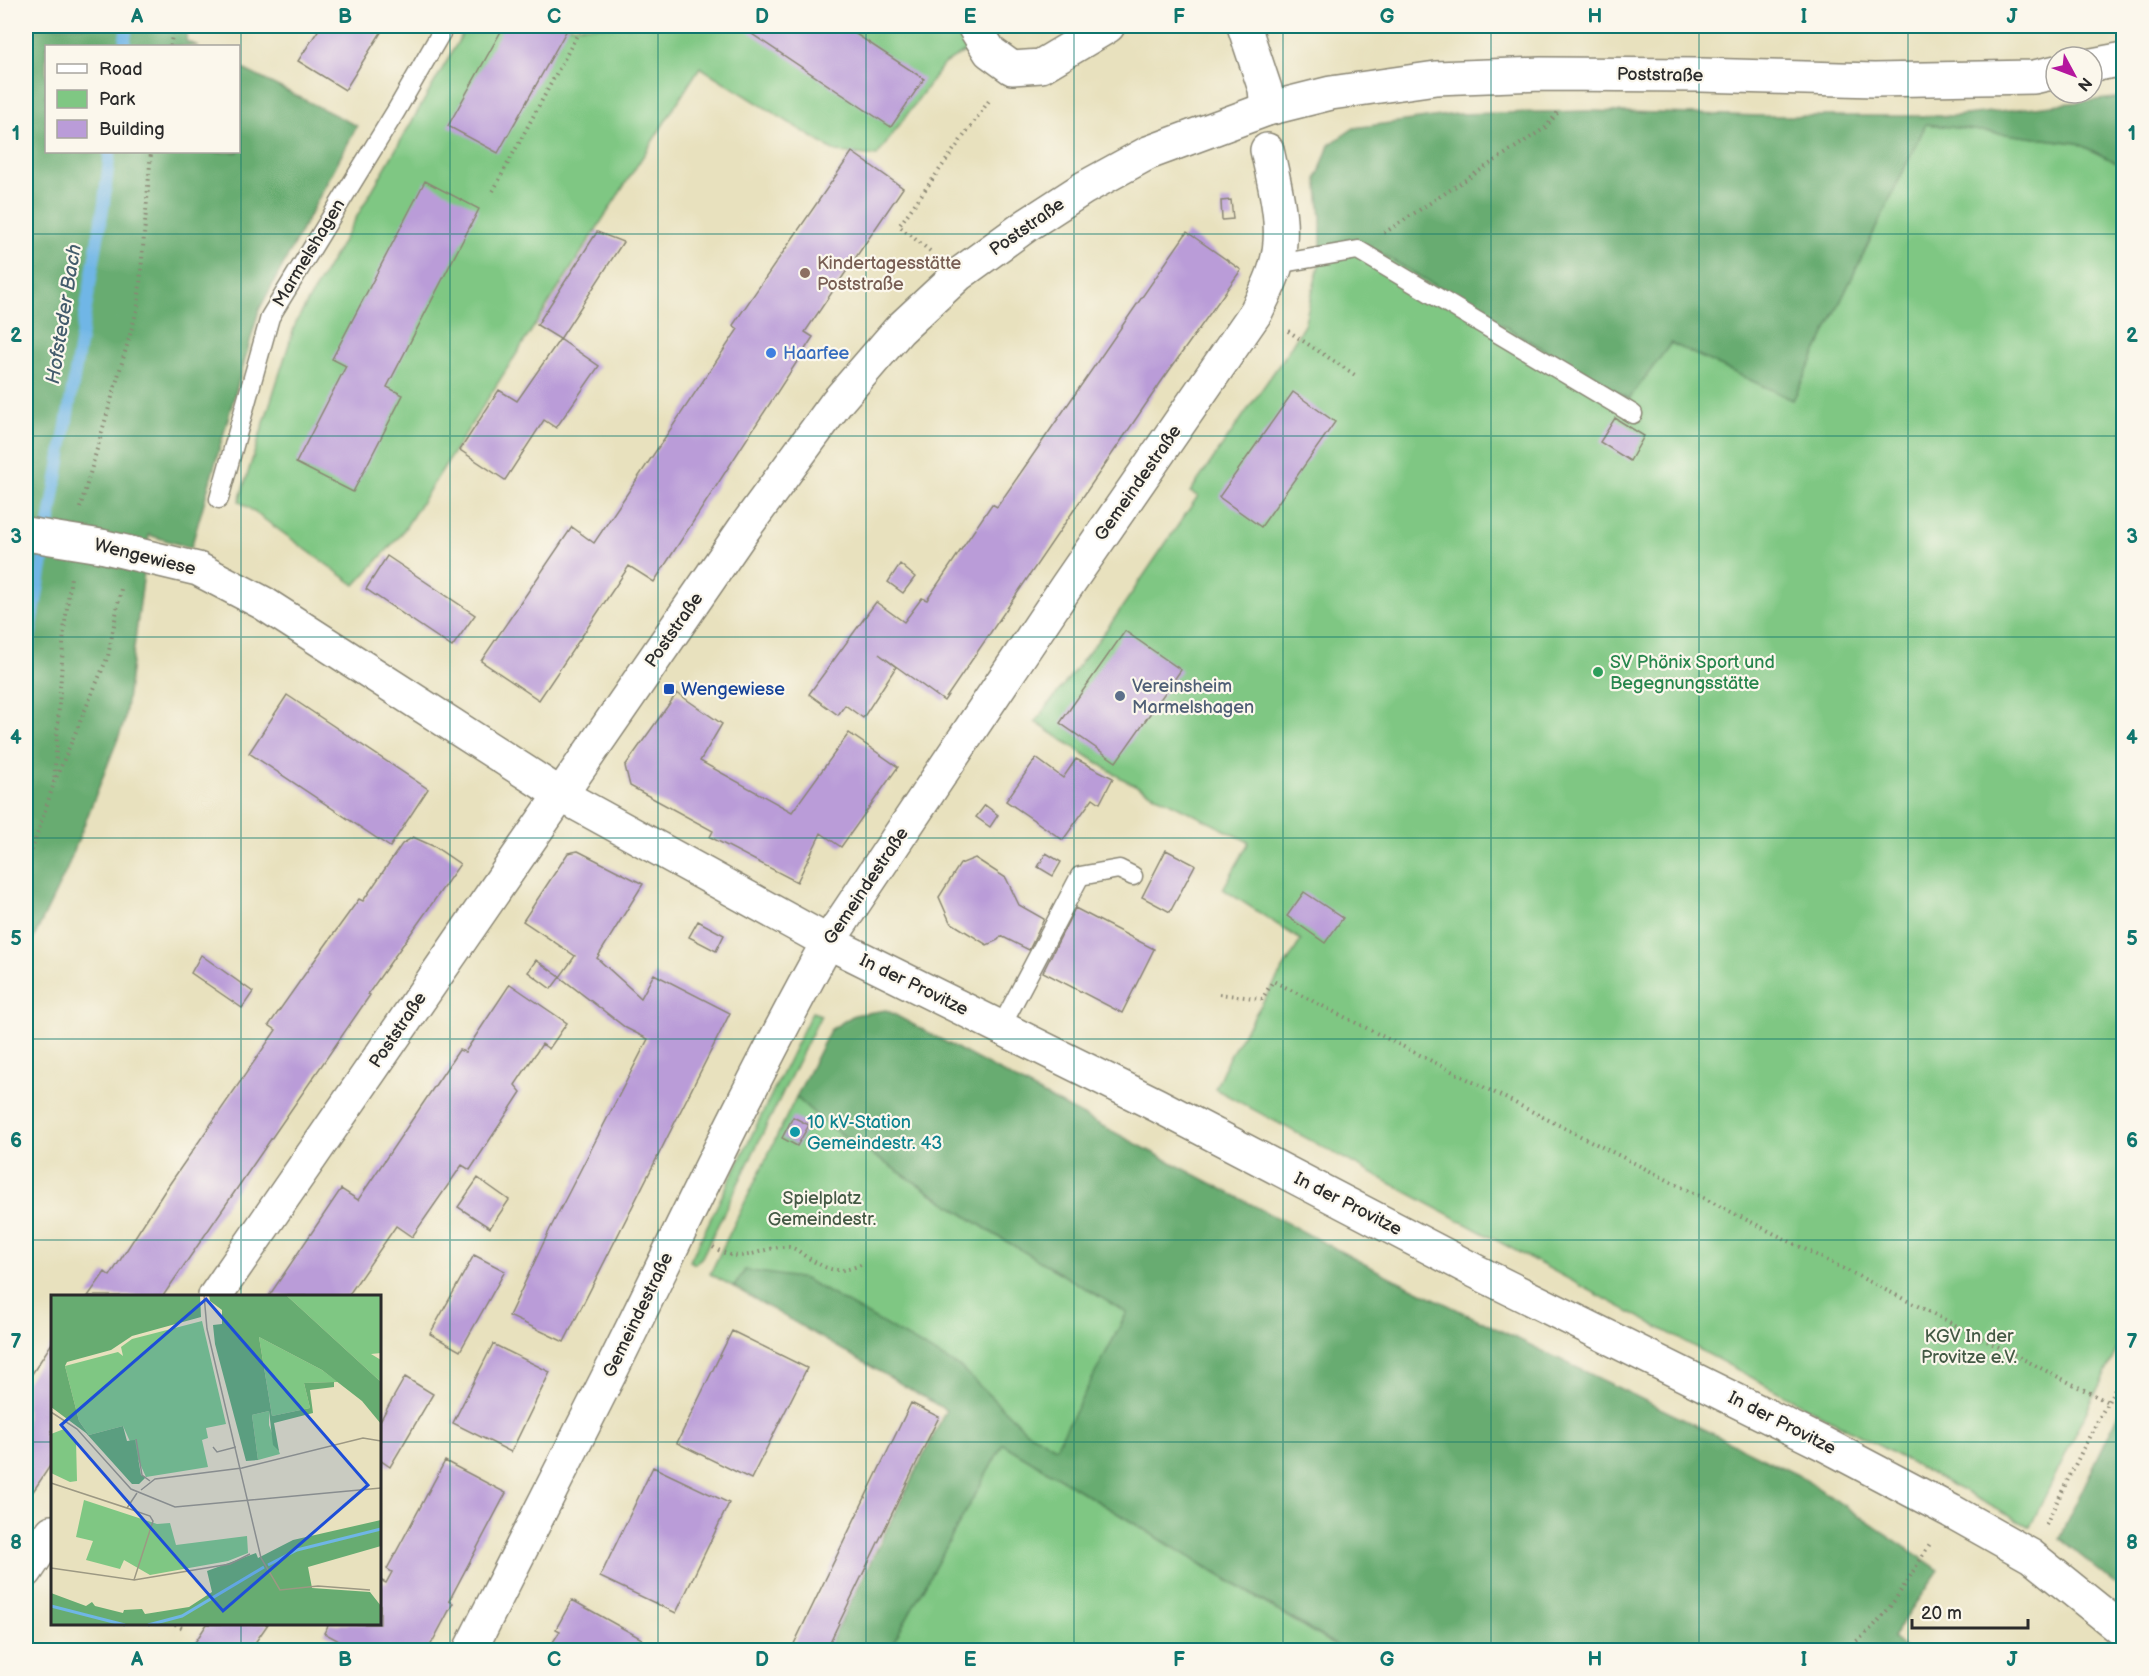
<svg xmlns="http://www.w3.org/2000/svg" width="2149" height="1676" font-family="'Balsamiq Sans',sans-serif">
  <style>
    .green { fill: #7fc783; stroke: #557957; stroke-width: 1.5 }
    .forest { fill: #67ac71; stroke: #496c4e; stroke-width: 1.5 }
    .lines { fill: none; stroke-linecap: round; stroke-linejoin: round }
    .stream { stroke: #6fb6e6; stroke-width: 12 }
    .building { fill: #ba9cd8 }
    .service-casing { stroke: #8a8674; stroke-width: 21 }
    .minor-casing { stroke: #8a8674; stroke-width: 36 }
    .tertiary-casing { stroke: #8a8674; stroke-width: 36 }
    .path { stroke: #8a8674; stroke-width: 4; stroke-dasharray: 1.5 4.5; stroke-linecap: butt }
    .service { stroke: #fff; stroke-width: 18 }
    .minor { stroke: #fff; stroke-width: 33 }
    .tertiary { stroke: #fff; stroke-width: 33 }
    .minor-bridge-casing { stroke: #8a8674; stroke-width: 36; stroke-linecap: butt }
    .minor-bridge { stroke: #fff; stroke-width: 33 }
    .grid { fill: none; stroke: #0f766e; stroke-width: 1.5; stroke-opacity: 0.55 }
    .education-dot { fill: #8d6e63; stroke: #fbf7ec; stroke-width: 2 }
    .shop-dot { fill: #3f7fe0; stroke: #fbf7ec; stroke-width: 2 }
    .leisure-dot { fill: #2e9e5b; stroke: #fbf7ec; stroke-width: 2 }
    .transit-dot { fill: #1a4fb4; stroke: #fbf7ec; stroke-width: 2 }
    .service-dot { fill: #5c6f8a; stroke: #fbf7ec; stroke-width: 2 }
    .culture-dot { fill: #0f9aa8; stroke: #fbf7ec; stroke-width: 2 }
    .labels { text-anchor: middle; dominant-baseline: central; stroke-width: 4.5; stroke-linejoin: round; paint-order: stroke }
    .street-label { font-size: 18px; fill: #2b2b2b; stroke: #fbf7ec }
    .education-label { font-size: 18px; fill: #785e54; stroke: #fbf7ec; text-anchor: start }
    .shop-label { font-size: 18px; fill: #366cbe; stroke: #fbf7ec; text-anchor: start }
    .leisure-label { font-size: 18px; fill: #27864d; stroke: #fbf7ec; text-anchor: start }
    .service-label { font-size: 18px; fill: #4e5e75; stroke: #fbf7ec; text-anchor: start }
    .transit-label { font-size: 18px; fill: #164399; stroke: #fbf7ec; text-anchor: start }
    .culture-label { font-size: 18px; fill: #0d838f; stroke: #fbf7ec; text-anchor: start }
    .park-label { font-size: 18px; fill: #445a45; stroke: #fbf7ec }
    .water-label { font-size: 20px; font-style: italic; fill: #435c6c; stroke: #fbf7ec }
    .inset-river { fill: none; stroke: #6fb6e6; stroke-width: 3 }
    .inset-road { fill: none; stroke: #9c9883; stroke-width: 1.5 }
    .view { fill: #1d4ed8; fill-opacity: 0.15; stroke: #1d4ed8; stroke-width: 3 }
    .inset-edge { fill: none; stroke: #2b2b2b; stroke-width: 3 }
    .neatline { fill: none; stroke: #0f766e; stroke-width: 2 }
    .grid-label { font-size: 20px; text-anchor: middle; font-weight: bold; fill: #0f766e }
  </style>
  <rect width="100%" height="100%" fill="#fbf7ec"/>
  <filter id="ink" filterUnits="userSpaceOnUse"><feTurbulence type="fractalNoise" baseFrequency=".0167" numOctaves="2"/><feDisplacementMap in="SourceGraphic" scale="12" xChannelSelector="R" yChannelSelector="G"/><feConvolveMatrix kernelMatrix="1 2 1 2 8 2 1 2 1" color-interpolation-filters="sRGB"/></filter>
  <filter id="wash" filterUnits="userSpaceOnUse"><feTurbulence type="fractalNoise" baseFrequency=".008" numOctaves="4" result="noise"/><feDisplacementMap in="SourceGraphic" scale="24" xChannelSelector="R" yChannelSelector="G"/><feGaussianBlur stdDeviation="1.35" result="paint"/><feColorMatrix in="noise" values="0 0 0 0 0 0 0 0 0 0 0 0 0 0 0 0 0 1.4 0 .05"/><feComposite in="paint" operator="in"/></filter>
  <g filter="url(#wash)">
    <rect width="100%" height="100%" fill="#e8e1be"/>
    <!-- green -->
    <path class="green" d="M467 26H1006L943 65 877 156 836 152 700 67 400 536 355 585 239 501 296 322Z
      M1926 124 2077 143 2123 166V1337L2030 1527 1215 1089 1229 1057 1301 940 1223 889 1249 842 1121 778 1035 722 1112 622 1198 496 1190 492 1283 359 1304 325 1321 257 1360 241 1628 399 1671 343 1793 400Z
      M812 1012 821 1015 702 1257 695 1264 690 1261Z
      M796 1097 827 1125 994 1234 1127 1312 1057 1448 1026 1431 961 1368 745 1270 734 1287 710 1274Z
      M1003 1444 1342 1650H889Z"/>
    <!-- forest -->
    <path class="forest" d="M26 26H187L186 41 198 46H46V152H238L239 67 357 126 259 310 191 548 149 535 124 723 66 871 26 954Z
      M2123 97V166L2077 143 1926 124 1793 400 1671 343 1629 399 1360 241 1321 257V218L1317 178 1329 145 1354 128 1455 114 1590 111 1762 116H1956Z
      M886 1010 1051 1099 1378 1271 1800 1476 1939 1570 1892 1637 1907 1650H1344L1003 1444 889 1650H827L946 1410 734 1287 745 1270 805 1279 961 1368 1026 1431 1056 1447 1127 1313 994 1234 827 1125 796 1097 830 1030 854 1015Z
      M2123 1405V1590L2059 1538Z"/>
    <g class="lines">
      <!-- stream -->
      <path class="stream" d="M124 46 127 26
        M26 660 104 203 110 152"/>
    </g>
    <g id="blocks">
      <!-- building -->
      <path class="building" d="M321 26H385L345 90 298 61Z
        M504 26H569L498 153 448 126Z
        M740 26H844L924 79 891 127Z
        M852 152 903 188 805 332 813 337 654 582 629 566 539 700 481 661 572 527 594 543 738 329 733 325Z
        M425 181 479 209 387 387 403 395 353 492 296 463 346 366 332 359Z
        M1231 200 1233 219 1222 220 1221 201Z
        M597 232 623 242 560 339 599 366 556 428 544 420 505 480 460 450 499 390 517 401 560 339 537 325Z
        M1187 232 1241 270 1161 382 944 701 879 654 896 667 863 718 845 705 838 715 809 694 876 602 904 622 922 598 927 600 992 504 997 507Z
        M1293 392 1335 422 1261 527 1219 497Z
        M1615 418 1644 436 1630 461 1600 442Z
        M387 556 475 615 452 647 366 589Z
        M900 564 915 577 903 593 888 582Z
        M1125 631 1181 670 1116 762 1060 723Z
        M677 693 722 724 700 761 792 812 849 733 898 767 841 847 821 833 797 882 710 837 713 831 630 786 625 766Z
        M287 695 428 789 390 847 249 753Z
        M1036 758 1063 778 1076 759 1113 778 1100 803 1093 798 1063 840 1006 801Z
        M985 805 998 815 990 827 976 817Z
        M413 837 435 847 460 864 368 994 370 995 163 1296H88L105 1272 110 1276 164 1192 276 1030 269 1025 317 957 359 899 363 901 402 844Z
        M1166 850 1195 865 1170 912 1142 897Z
        M578 851 643 884 597 958 641 998 654 974 730 1013 564 1342 509 1316 551 1227 648 1039 626 1028 560 977 575 956 523 921 568 853Z
        M1046 853 1061 862 1053 876 1038 867Z
        M975 858 1006 878 1019 905 1044 919 1029 950 1001 936 998 940 987 945 950 922 939 897 960 864Z
        M1304 892 1343 918 1325 943 1287 916Z
        M1075 908 1154 949 1122 1013 1043 972Z
        M698 921 724 935 716 951 689 937Z
        M201 955 253 992 242 1008 191 973Z
        M536 960 560 977 551 989 528 972Z
        M510 984 567 1023 549 1049 542 1044 515 1085 521 1092 470 1170 462 1165 412 1237 396 1226 348 1296H269L341 1189 358 1200 459 1050 465 1052Z
        M793 1117 809 1125 797 1146 782 1138Z
        M478 1178 509 1200 490 1228 458 1207Z
        M474 1255 505 1271 460 1351 430 1334Z
        M732 1331 807 1368 751 1479 677 1443Z
        M52 1343V1463L26 1502V1383Z
        M493 1344 550 1372 511 1452 453 1423Z
        M405 1377 433 1394 390 1467 380 1460V1421Z
        M911 1403 939 1417 933 1429 826 1650H791Z
        M445 1461 506 1493 449 1601 453 1603 428 1650H356L324 1633 329 1624H380V1580L386 1583 392 1572 387 1569Z
        M653 1467 729 1503 676 1613 600 1577Z
        M572 1600 642 1639 636 1650H548L560 1631 556 1629Z
        M207 1624H268L250 1650H190Z"/>
    </g>
  </g>
  <g filter="url(#ink)">
    <use href="#blocks" fill-opacity="0" stroke="#8a8674" stroke-width="1.5"/>
    <g class="lines">
      <!-- service casing -->
      <g class="service-casing">
        <path id="service" d="M1277 264 1358 250 1633 414
          M219 499 270 317 396 111 445 26
          M1001 1027 1080 876 1119 869 1133 876"/>
      </g>
      <!-- minor casing -->
      <g class="minor-casing">
        <path id="minor" d="M974 26 990 52 1012 68 1041 66 1108 26
          M1244 26 1265 89 1267 109
          M101 546 198 569 263 603 561 795 828 942 1157 1105 1477 1272 1824 1444 1951 1511 2031 1556 2124 1631
          M470 1650C517 1558 564 1465 611 1371 682 1228 750 1082 828 942L1066 587 1256 312C1263 297 1272 281 1276 265 1287 228 1275 187 1267 150"/>
      </g>
      <!-- tertiary casing -->
      <g class="tertiary-casing">
        <path id="tertiary" d="M2092 65 2124 59
          M215 1296 746 526 837 402 899 330 958 275 1027 225 1084 188 1148 153 1267 109 1331 93 1436 78 1541 74 1701 75 1874 80 2034 77 2056 72
          M26 1571 52 1532"/>
      </g>
      <!-- path -->
      <path class="path" d="M170 46 174 26
        M493 191 582 26
        M1384 233 1545 128 1559 111
        M930 251 899 226 991 98
        M1288 331 1355 375
        M80 508 138 307 151 152
        M54 783 64 630 71 577
        M26 868 54 783 108 656 121 589
        M1219 994 1262 999 1273 981 2108 1402
        M713 1247C745 1268 759 1245 789 1247 795 1248 800 1252 805 1256 829 1271 838 1275 865 1263
        M2046 1524 2088 1439 2124 1372
        M175 1624 183 1628
        M1841 1650C1882 1632 1908 1578 1931 1542"/>
      <!-- service -->
      <use href="#service" class="service"/>
      <!-- minor -->
      <use href="#minor" class="minor"/>
      <!-- tertiary -->
      <use href="#tertiary" class="tertiary"/>
      <!-- minor-bridge casing -->
      <g class="minor-bridge-casing">
        <path id="minor-bridge" d="M26 534 101 546"/>
      </g>
      <!-- minor-bridge -->
      <use href="#minor-bridge" class="minor-bridge"/>
    </g>
  </g>
  <!-- grid -->
  <path class="grid" d="M241 26V1296M450 26V1650M658 26V1650M866 26V1650M1074 26V1650M1283 26V1650M1491 26V1650M1699 26V1650M1908 26V1650M26 234H2124M26 436H2124M26 637H2124M26 838H2124M26 1039H2124M26 1240H2124M26 1442H52M380 1442H2124M241 1624V1650"/>
  <!-- markers -->
  <circle class="education-dot" cx="805" cy="273" r="6"/>
  <circle class="shop-dot" cx="771" cy="353" r="6"/>
  <circle class="leisure-dot" cx="1598" cy="672" r="6"/>
  <rect class="transit-dot" x="663" y="683" width="12" height="12" rx="3"/>
  <circle class="service-dot" cx="1120" cy="696" r="6"/>
  <circle class="culture-dot" cx="795" cy="1132" r="6"/>
  <g class="labels">
    <!-- street labels -->
    <g class="street-label">
      <text transform="translate(1660 75) rotate(1)">Poststraße</text>
      <text transform="translate(1027 227) rotate(-35)">Poststraße</text>
      <text transform="translate(309 253) rotate(-59)">Marmelshagen</text>
      <text transform="translate(1138 483) rotate(-55)">Gemeindestraße</text>
      <text transform="translate(145 557) rotate(14)">Wengewiese</text>
      <text transform="translate(674 630) rotate(-55)">Poststraße</text>
      <text transform="translate(866 886) rotate(-56)">Gemeindestraße</text>
      <text transform="translate(914 985) rotate(26)">In der Provitze</text>
      <text transform="translate(398 1030) rotate(-56)">Poststraße</text>
      <text transform="translate(1348 1204) rotate(27)">In der Provitze</text>
      <text transform="translate(638 1315) rotate(-64)">Gemeindestraße</text>
      <text transform="translate(1782 1423) rotate(27)">In der Provitze</text>
    </g>
    <!-- education labels -->
    <g class="education-label">
      <text x="817" y="263">Kindertagesstätte<tspan x="817" dy="21">Poststraße</tspan></text>
    </g>
    <!-- shop labels -->
    <g class="shop-label">
      <text x="783" y="353">Haarfee</text>
    </g>
    <!-- leisure labels -->
    <g class="leisure-label">
      <text x="1610" y="662">SV Phönix Sport und<tspan x="1610" dy="21">Begegnungsstätte</tspan></text>
    </g>
    <!-- service labels -->
    <g class="service-label">
      <text x="1132" y="686">Vereinsheim<tspan x="1132" dy="21">Marmelshagen</tspan></text>
    </g>
    <!-- transit labels -->
    <g class="transit-label">
      <text x="681" y="689">Wengewiese</text>
    </g>
    <!-- culture labels -->
    <g class="culture-label">
      <text x="807" y="1122">10 kV-Station<tspan x="807" dy="21">Gemeindestr. 43</tspan></text>
    </g>
    <!-- park labels -->
    <g class="park-label">
      <text x="822" y="1198">Spielplatz<tspan x="822" dy="21">Gemeindestr.</tspan></text>
      <text x="1969" y="1336">KGV In der<tspan x="1969" dy="21">Provitze e.V.</tspan></text>
    </g>
    <!-- water labels -->
    <g class="water-label">
      <text transform="translate(64 314) rotate(-81)">Hofsteder Bach</text>
    </g>
  </g>
  <!-- overview -->
  <g transform="translate(51 1295)">
    <rect width="330" height="330" fill="#e8e1be"/>
    <path d="M235 0H330V58L320 59 330 65V87ZM151 26 175 129 155 133 157 143 151 145 157 172 95 182 72 131 38 140 28 126 14 71 67 57 72 61 70 52 81 44ZM208 42 271 75 287 87 253 88 259 113 221 121ZM218 116V130L229 159 207 165 201 120ZM13 134 25 145 26 186 19 187 0 178V139ZM33 205 106 229 119 228 125 250 196 241 197 258 177 266 99 280 73 265 69 274 35 265 42 246 25 242Z" fill="#7fc783"/>
    <path d="M0 0H149L150 22 81 41 60 55 16 67 14 71 28 126 38 140 72 131 76 146 84 145 90 180 95 182 88 189H81L35 138 0 112ZM158 0H235L330 87V129L311 106 271 75 208 42 221 121 259 113 253 88 283 87V92L259 95 262 118 223 128 228 156 222 150 218 116 201 120 207 165 195 166 164 49 162 30 171 29V15L159 6ZM330 225V251L257 272 261 293 319 297 330 311V330H0V298L35 311 41 307 44 311 72 318 73 315 91 314 94 319 138 312 161 297 156 276 205 258 207 263 242 245Z" fill="#67ac71"/>
    <path class="inset-river" d="M217 270 246 255 330 234M0 311 74 330M97 330 131 321 213 272"/>
    <path class="inset-road" d="M153 0 156 34 210 263 229 295 267 291 319 295M0 117 26 134 80 194 124 212 330 193M85 144 91 180 99 186M162 152 166 157 185 152M0 188 76 213 86 198M90 195 104 184 191 173 312 143 330 146M0 273 83 285 102 226 99 221 76 213M83 285 179 269 199 259"/>
    <path class="view" d="M155 4 317 190 172 316 10 130Z"/>
    <rect width="330" height="330" class="inset-edge"/>
  </g>
  <!-- margin -->
  <rect width="2149" height="1676" fill="none" stroke="#fbf7ec" stroke-width="66"/>
  <!-- legend -->
  <rect x="45" y="45" width="195" height="108" fill="#fbf7ec" stroke="#a8a59f" stroke-width="1.5"/>
  <rect x="57" y="64" width="30" height="9" fill="#ffffff" stroke="#a8a59f" stroke-width="1.5"/>
  <text x="99" y="75" font-size="18" fill="#2b2b2b">Road</text>
  <rect x="57" y="90" width="30" height="18" fill="#7fc783" stroke="#a8a59f" stroke-width="1.5"/>
  <text x="99" y="105" font-size="18" fill="#2b2b2b">Park</text>
  <rect x="57" y="120" width="30" height="18" fill="#ba9cd8" stroke="#a8a59f" stroke-width="1.5"/>
  <text x="99" y="135" font-size="18" fill="#2b2b2b">Building</text>
  <!-- north arrow -->
  <g transform="translate(2074 75) rotate(131)"><circle r="28" fill="#fbf7ec" stroke="#a8a59f" stroke-width="1.5"/>
  <path d="M0-4.5L10 22L0 15L-10 22Z" fill="#b5179e"/>
  <text y="-9" font-size="16" font-weight="bold" text-anchor="middle" fill="#2b2b2b">N</text>
  </g>
  <!-- scale -->
  <path d="M1912 1619v9h116v-9" fill="none" stroke="#2b2b2b" stroke-width="3"/>
  <text x="1921" y="1619" font-size="18" fill="#2b2b2b" stroke="#fbf7ec" stroke-width="4.5" paint-order="stroke">20 m</text>
  <rect x="33" y="33" width="2083" height="1610" class="neatline"/>
  <g class="grid-label">
    <text x="137" y="23">A</text>
    <text x="345" y="23">B</text>
    <text x="554" y="23">C</text>
    <text x="762" y="23">D</text>
    <text x="970" y="23">E</text>
    <text x="1179" y="23">F</text>
    <text x="1387" y="23">G</text>
    <text x="1595" y="23">H</text>
    <text x="1804" y="23">I</text>
    <text x="2012" y="23">J</text>
    <text x="16" y="140">1</text>
    <text x="2132" y="140">1</text>
    <text x="16" y="342">2</text>
    <text x="2132" y="342">2</text>
    <text x="16" y="543">3</text>
    <text x="2132" y="543">3</text>
    <text x="16" y="744">4</text>
    <text x="2132" y="744">4</text>
    <text x="16" y="945">5</text>
    <text x="2132" y="945">5</text>
    <text x="16" y="1147">6</text>
    <text x="2132" y="1147">6</text>
    <text x="16" y="1348">7</text>
    <text x="2132" y="1348">7</text>
    <text x="16" y="1549">8</text>
    <text x="2132" y="1549">8</text>
    <text x="137" y="1666">A</text>
    <text x="345" y="1666">B</text>
    <text x="554" y="1666">C</text>
    <text x="762" y="1666">D</text>
    <text x="970" y="1666">E</text>
    <text x="1179" y="1666">F</text>
    <text x="1387" y="1666">G</text>
    <text x="1595" y="1666">H</text>
    <text x="1804" y="1666">I</text>
    <text x="2012" y="1666">J</text>
  </g>
</svg>
